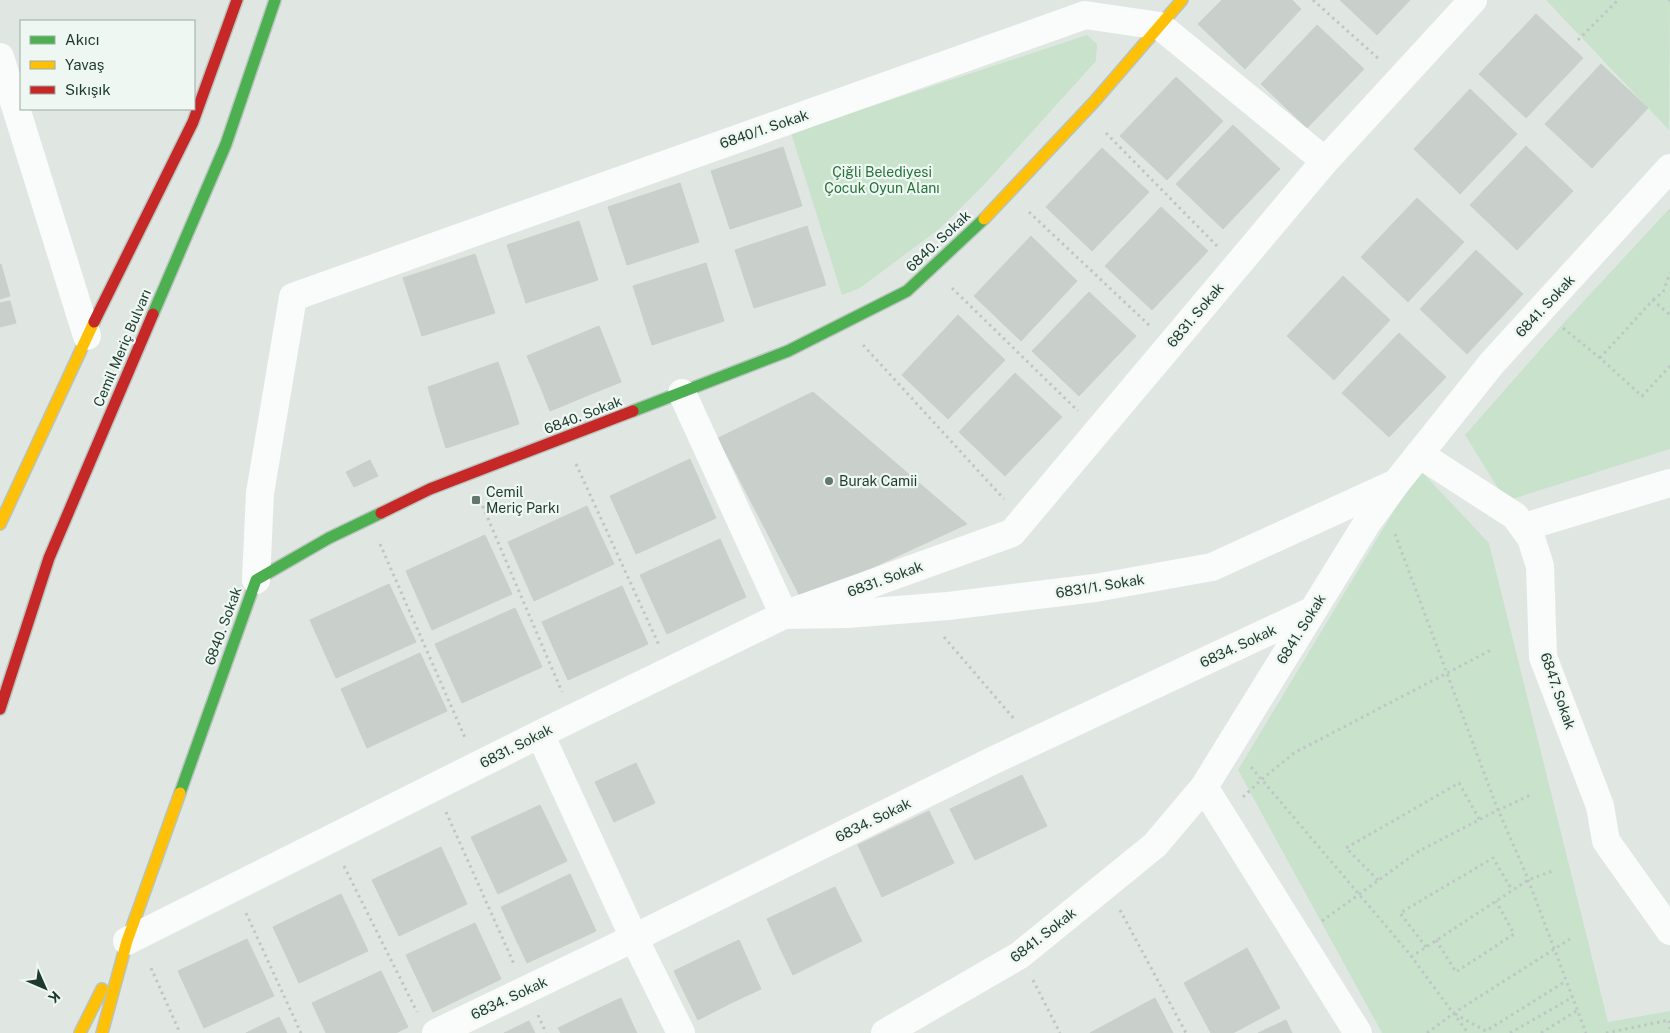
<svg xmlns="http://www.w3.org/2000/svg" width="1670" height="1033" font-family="'Public Sans',sans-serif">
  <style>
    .green { fill: #c8e2cc }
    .building { fill: #c9d0cc; stroke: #c9d0cc }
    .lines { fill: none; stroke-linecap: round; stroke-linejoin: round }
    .fast-casing { stroke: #b9c4be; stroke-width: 14 }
    .slow-casing { stroke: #b9c4be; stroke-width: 14 }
    .jam-casing { stroke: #b9c4be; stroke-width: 14 }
    .path { stroke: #bfc7c4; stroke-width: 3; stroke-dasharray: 2.5 4; stroke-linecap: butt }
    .street { stroke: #fafbfb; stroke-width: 28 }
    .fast { stroke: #4caf50; stroke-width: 11 }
    .slow { stroke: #ffc107; stroke-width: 11 }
    .jam { stroke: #c62828; stroke-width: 11 }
    .poi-dot { fill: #62776e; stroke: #eef7f1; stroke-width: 2 }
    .labels { text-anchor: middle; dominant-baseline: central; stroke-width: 4.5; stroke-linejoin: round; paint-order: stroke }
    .street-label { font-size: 14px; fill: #1e3a2f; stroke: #eef7f1 }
    .park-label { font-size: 14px; fill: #27733b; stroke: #eef7f1 }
    .poi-label { font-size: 14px; fill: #1e3a2f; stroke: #eef7f1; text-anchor: start }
  </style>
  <rect width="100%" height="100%" fill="#e0e7e3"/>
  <!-- green -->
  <path class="green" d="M1546 0H1670L1669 130Z
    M1087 35 1097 44 1096 61 983 186 939 229 860 288 842 295 791 133Z
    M1670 208V449L1506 501 1465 435 1569 317Z
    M1419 469 1489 543 1608 1022 1670 1011V1033H1382L1238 770Z"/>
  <!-- building -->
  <path class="building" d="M1222 0H1292L1301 9 1245 69 1198 24Z
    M1340 0H1410L1377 35Z
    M1536 14 1583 58 1526 118 1479 74Z
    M1317 25 1364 69 1307 128 1261 84Z
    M1601 64 1648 108 1592 168 1545 124Z
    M1176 77 1223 121 1167 180 1120 136Z
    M1470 89 1517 134 1460 194 1414 149Z
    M1233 125 1280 169 1223 229 1176 184Z
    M1526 146 1573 191 1517 250 1470 205Z
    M783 147 802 206 730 229 711 171Z
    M1102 148 1149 192 1092 251 1046 207Z
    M680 183 699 242 627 265 608 207Z
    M1417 198 1464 242 1408 302 1361 257Z
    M1161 207 1208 251 1152 310 1105 266Z
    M579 221 598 280 526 303 507 245Z
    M807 226 826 285 754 308 735 250Z
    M1031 236 1077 281 1021 341 974 296Z
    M1476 250 1523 294 1467 354 1420 309Z
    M475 254 495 313 422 336 403 278Z
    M706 263 724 321 652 345 633 286Z
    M1 264 10 296 0 299V265Z
    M1343 276 1390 320 1334 380 1287 336Z
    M1089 292 1136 336 1079 396 1032 351Z
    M10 301 16 323 0 327V303Z
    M958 315 1005 360 948 419 902 375Z
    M599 326 611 356 580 369 568 339Z
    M1399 333 1446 377 1389 437 1342 393Z
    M568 339 580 369 540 386 527 356Z
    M611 356 621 382 591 394 580 369Z
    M498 362 510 396 474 408 462 375Z
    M580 369 591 394 550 411 540 386Z
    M1015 373 1062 417 1005 476 959 432Z
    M462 375 474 408 437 419 428 387Z
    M813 392 967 524 802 600 718 438Z
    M510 396 519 424 483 436 474 408Z
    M474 408 483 436 446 448 437 419Z
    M690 459 716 518 636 554 610 496Z
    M370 460 378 476 354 487 346 472Z
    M811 471 891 483 881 545 801 532Z
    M587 506 614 564 534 601 508 542Z
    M485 535 512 594 432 630 406 571Z
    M720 539 746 597 667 634 640 575Z
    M389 584 416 642 336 678 310 620Z
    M622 586 648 644 568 680 542 622Z
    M515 608 542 667 462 703 435 644Z
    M420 653 447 711 367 748 341 689Z
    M636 763 655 803 614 822 595 782Z
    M1022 775 1047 826 975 860 950 809Z
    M540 805 567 861 498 894 471 837Z
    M929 811 954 863 882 897 858 845Z
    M441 847 467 904 399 936 372 880Z
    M570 874 596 931 527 963 501 907Z
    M835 887 849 916 819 932 805 901Z
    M341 894 368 951 299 983 273 927Z
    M805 901 819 932 781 950 767 919Z
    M849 916 862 941 831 956 819 932Z
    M475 923 501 979 433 1012 406 955Z
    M819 932 831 956 793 975 781 950Z
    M247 939 274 996 204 1028 178 971Z
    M739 940 751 967 720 982 707 955Z
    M1247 948 1280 1008 1233 1033H1211L1184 983Z
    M707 955 720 982 687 998 674 971Z
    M751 967 761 989 731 1003 720 982Z
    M381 971 408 1027 396 1033H326L312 1003Z
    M720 982 731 1003 698 1020 687 998Z
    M621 998 633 1025 615 1033H601L591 1012Z
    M1155 998 1173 1033H1090Z
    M591 1012 601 1033H561L558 1028Z
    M279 1017 287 1033H246Z
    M1286 1020 1292 1033H1258Z
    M529 1021 535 1033H504Z
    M633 1025 637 1033H615Z"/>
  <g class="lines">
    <!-- fast casing -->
    <g class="fast-casing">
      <path id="fast" d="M153 314 226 144 275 0
        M633 411 788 351 907 291 984 219
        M180 793 256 580 329 538 381 513"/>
    </g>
    <!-- slow casing -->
    <g class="slow-casing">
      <path id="slow" d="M984 219 1094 102 1182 0
        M0 524 94 322
        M80 1033 102 989
        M102 1033 127 941 180 793"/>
    </g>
    <!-- jam casing -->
    <g class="jam-casing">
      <path id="jam" d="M94 322 193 122 237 0
        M381 513 430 489 633 411
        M0 709 49 558 153 314"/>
    </g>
    <!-- path -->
    <path class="path" d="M1313 0 1380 60
      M1669 0 1670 1
      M1578 40 1618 0
      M1106 133 1217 246
      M1029 212 1150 326
      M952 288 1078 411
      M1653 300 1663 292 1670 273
      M1563 328 1600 358 1642 396 1670 366
      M863 345 1004 499
      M1600 358 1653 300 1670 315
      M576 464 659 645
      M480 500 562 692
      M1395 534 1496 805 1526 874 1586 1033
      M380 544 466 740
      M944 637 1015 720
      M1251 767 1408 952 1468 1033
      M1243 797 1261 780 1294 753 1493 649
      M446 812 514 964
      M344 866 417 1012
      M1378 880 1346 848 1459 783 1479 819
      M1120 910 1186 1033
      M246 913 301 1033
      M1322 921 1419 851 1498 810 1533 794
      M1436 940 1456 972 1514 934 1496 901
      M1426 947 1400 913 1493 858 1512 890
      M1411 957 1528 880 1555 870
      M151 968 180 1033
      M1033 980 1060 1033
      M1455 1014 1486 1031 1566 981
      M538 1015 546 1033
      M1427 1033 1454 1013 1570 939
      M1510 1033 1573 997
      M1541 1033 1578 1010
      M1606 1033 1669 1020 1670 1029"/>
    <!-- street -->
    <path class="street" d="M0 57 87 336
      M682 393 784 615 847 614 948 606 1095 588 1212 567 1396 483
      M1419 454 1515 516 1531 538 1540 566 1543 657 1600 806 1606 841 1670 931
      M1524 527 1670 483
      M256 580 260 493 293 297 1085 15 1160 26 1325 161
      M540 734 634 938 681 1033
      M1204 787 1358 1033
      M127 941 540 734 784 615 1012 533 1325 161 1473 0
      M436 1033 634 938 992 761 1312 611
      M885 1033 1020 955 1155 845 1204 787 1367 523 1397 482 1492 363 1670 168"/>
    <!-- fast -->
    <use href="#fast" class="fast"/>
    <!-- slow -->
    <use href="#slow" class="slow"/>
    <!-- jam -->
    <use href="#jam" class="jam"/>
  </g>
  <!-- markers -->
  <g class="poi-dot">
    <circle cx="829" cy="481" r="5"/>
    <rect x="471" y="495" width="10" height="10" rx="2.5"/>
  </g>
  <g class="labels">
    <!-- street labels -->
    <g class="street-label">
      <text transform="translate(764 129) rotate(-19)">6840/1. Sokak</text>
      <text transform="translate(938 241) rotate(-43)">6840. Sokak</text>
      <text transform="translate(1545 306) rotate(-47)">6841. Sokak</text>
      <text transform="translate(1195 315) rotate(-50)">6831. Sokak</text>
      <text transform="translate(122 348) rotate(-67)">Cemil Meriç Bulvarı</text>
      <text transform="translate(583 415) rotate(-21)">6840. Sokak</text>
      <text transform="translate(885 579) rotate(-20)">6831. Sokak</text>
      <text transform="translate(1100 586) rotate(-9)">6831/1. Sokak</text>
      <text transform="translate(223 626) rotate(-70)">6840. Sokak</text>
      <text transform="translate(1301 629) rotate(-58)">6841. Sokak</text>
      <text transform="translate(1238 646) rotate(-25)">6834. Sokak</text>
      <text transform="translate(1558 691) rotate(71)">6847. Sokak</text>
      <text transform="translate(516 746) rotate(-27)">6831. Sokak</text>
      <text transform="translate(873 820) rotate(-26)">6834. Sokak</text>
      <text transform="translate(1043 935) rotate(-38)">6841. Sokak</text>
      <text transform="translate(509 998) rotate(-25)">6834. Sokak</text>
    </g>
    <!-- park labels -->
    <g class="park-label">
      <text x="882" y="172">Çiğli Belediyesi<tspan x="882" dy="16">Çocuk Oyun Alanı</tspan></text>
    </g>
    <!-- poi labels -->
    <g class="poi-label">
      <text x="839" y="481">Burak Camii</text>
      <text x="486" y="492">Cemil<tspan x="486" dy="16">Meriç Parkı</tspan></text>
    </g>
  </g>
  <!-- legend -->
  <rect x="20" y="20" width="175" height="90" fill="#eef7f1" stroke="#9baba3"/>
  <rect x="30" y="36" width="25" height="8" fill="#4caf50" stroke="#9baba3"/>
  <text x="65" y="45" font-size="15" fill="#1e3a2f">Akıcı</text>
  <rect x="30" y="61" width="25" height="8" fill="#ffc107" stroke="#9baba3"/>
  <text x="65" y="70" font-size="15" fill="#1e3a2f">Yavaş</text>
  <rect x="30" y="86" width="25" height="8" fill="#c62828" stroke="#9baba3"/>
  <text x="65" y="95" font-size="15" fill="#1e3a2f">Sıkışık</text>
  <!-- north arrow -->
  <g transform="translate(45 988) rotate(135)" stroke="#eef7f1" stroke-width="4" paint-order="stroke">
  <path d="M0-4L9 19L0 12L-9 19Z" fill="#1e3a2f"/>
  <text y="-8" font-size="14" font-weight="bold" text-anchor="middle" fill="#1e3a2f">K</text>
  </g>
</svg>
